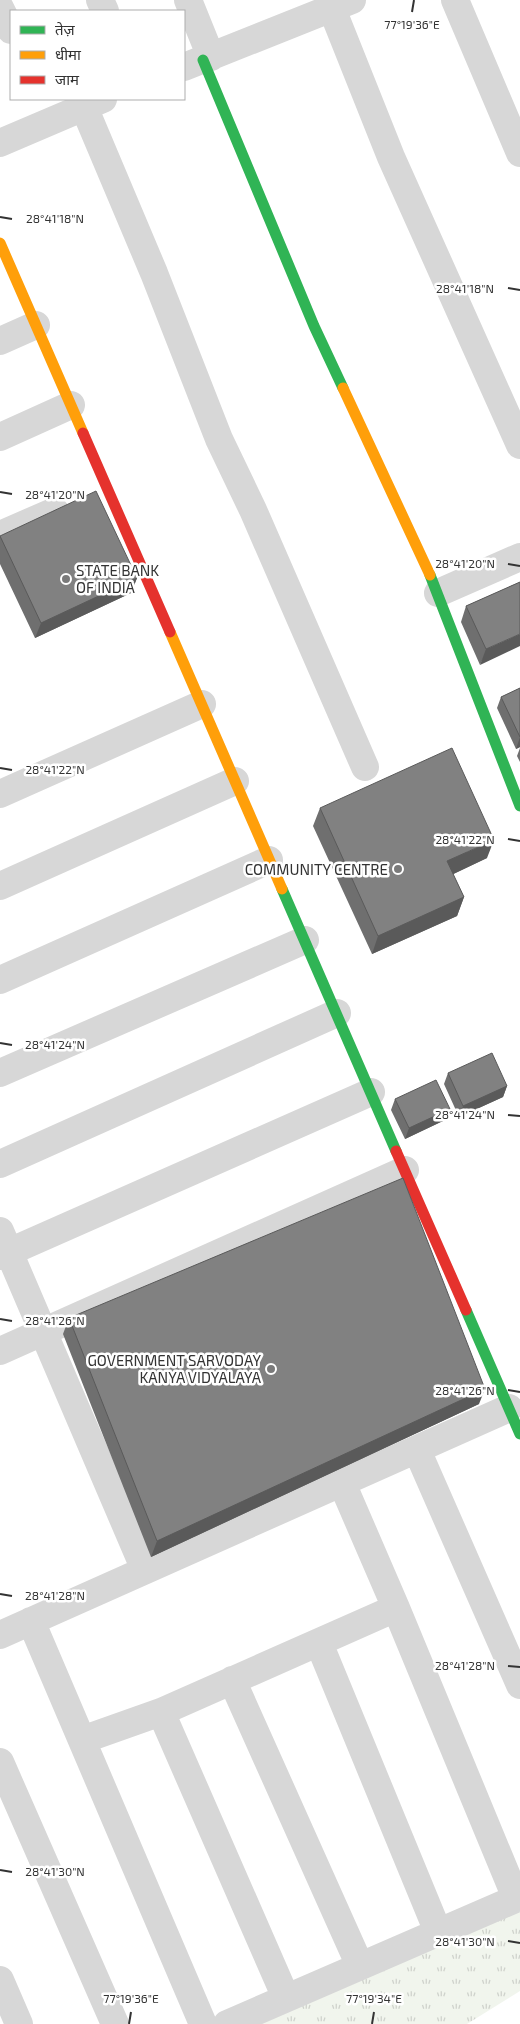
<svg xmlns="http://www.w3.org/2000/svg" width="520" height="2024" font-family="'Exo 2','Noto Sans Devanagari',sans-serif">
  <style>
    .park { fill: url(#park-tufts) }
    .lines { fill: none; stroke-linecap: round; stroke-linejoin: round }
    .street { stroke: #d7d7d7; stroke-width: 28 }
    .fast { stroke: #30b455; stroke-width: 11 }
    .slow { stroke: #ff9f0a; stroke-width: 11 }
    .jam { stroke: #e5322d; stroke-width: 11 }
    .wall { fill: #6f6f6f }
    .shaded-wall { fill: #5a5a5a }
    .building { fill: #818181; stroke: #5a5a5a }
    .ticks { fill: none; stroke: #333; stroke-width: 2 }
    .poi-dot { fill: #7a7a7a; stroke: #fff; stroke-width: 2 }
    .labels { text-anchor: middle; dominant-baseline: central; stroke-width: 5; stroke-linejoin: round; paint-order: stroke }
    .poi-label { font-size: 15px; fill: #333; stroke: #fff; text-anchor: end }
    .ticks-label { font-size: 12px; text-anchor: middle; fill: #333; stroke: #fff; stroke-width: 5; stroke-linejoin: round; paint-order: stroke }
  </style>
  <defs>
    <pattern id="park-tufts" width="24" height="20" patternUnits="userSpaceOnUse" patternTransform="scale(1.25)"><rect width="24" height="20" fill="#f1f5ed"/><path d="M3 7l-1-3M5 7V3M7 7l1-3M15 17l-1-3M17 17v-4M19 17l1-3" fill="none" stroke="#cfd2cc"/></pattern>
  </defs>
  <rect width="100%" height="100%" fill="#fff"/>
  <!-- park -->
  <path class="park" d="M520 1909V1991L467 2024H252Z"/>
  <g class="lines">
    <!-- street -->
    <path class="street" d="M100 0 105 11
      M188 0 211 57
      M455 0 520 153
      M0 8 11 30
      M332 9 391 157 520 445
      M184 67 352 0
      M84 107 154 273 219 439 253 510 365 767
      M0 143 103 99
      M0 341 36 325
      M0 437 71 405
      M0 535 55 511
      M438 593 520 557
      M0 794 202 704
      M0 886 235 781
      M0 980 269 860
      M0 1073 305 940
      M0 1164 337 1013
      M0 1231 145 1570
      M0 1256 371 1092
      M0 1351 405 1170
      M417 1450 520 1685
      M342 1483 396 1608 516 1898
      M31 1621 203 2024
      M0 1635 509 1408
      M319 1643 438 1932
      M232 1680 360 1966
      M161 1712 286 1998
      M82 1740 161 1712 396 1608
      M0 1762 115 2024
      M0 1980 19 2024
      M227 2024 520 1897"/>
    <!-- fast -->
    <path class="fast" d="M203 60 314 326 343 388
      M430 575 520 806
      M282 889 396 1151
      M466 1310 520 1434"/>
    <!-- slow -->
    <path class="slow" d="M0 243 83 433
      M343 388 430 575
      M170 632 282 889"/>
    <!-- jam -->
    <path class="jam" d="M83 433 170 632
      M396 1151 466 1310"/>
  </g>
  <!-- wall -->
  <path class="wall" d="M0 536 137 578 131 593 35 638 0 564Z
    M520 582 480 665 461 622 466 606Z
    M520 688V747L516 749 497 708 501 697Z
    M520 748V762L517 756Z
    M320 808 487 858 453 874 464 897 457 916 372 954 313 826Z
    M448 1073 507 1086 503 1097 459 1117 444 1084Z
    M395 1099 445 1120 405 1139 391 1110Z
    M69 1318 479 1404 151 1557 63 1334Z"/>
  <!-- shaded-wall -->
  <path class="shaded-wall" d="M137 578 131 593 35 638 41 623Z
    M520 634V646L480 665 486 649Z
    M520 737V747L516 749Z
    M494 840 487 858 441 880 447 861Z
    M464 897 457 916 372 954 378 936Z
    M507 1086 503 1097 459 1117 463 1106Z
    M450 1109 445 1120 405 1139 409 1128Z
    M485 1389 479 1404 151 1557 157 1541Z"/>
  <!-- building -->
  <path class="building" d="M96 491 137 578 41 623 0 536Z
    M520 582V634L486 649 466 606Z
    M520 688V737L501 697Z
    M452 748 494 840 447 861 464 897 378 936 320 808Z
    M492 1053 507 1086 463 1106 448 1073Z
    M436 1080 450 1109 409 1128 395 1099Z
    M403 1178 485 1389 157 1541 69 1318Z"/>
  <!-- ticks -->
  <path class="ticks" d="M412 12 414 0M0 217 12 219M508 288 520 290M0 492 12 494M508 564 520 566M0 768 12 770M508 839 520 841M0 1043 12 1045M508 1115 520 1116M0 1319 12 1321M508 1390 520 1392M0 1594 12 1596M508 1666 520 1667M0 1870 12 1872M508 1941 520 1943M129 2024 131 2012M372 2024 374 2012"/>
  <!-- markers -->
  <g class="poi-dot">
    <circle cx="66" cy="579" r="5"/>
    <circle cx="398" cy="869" r="5"/>
    <circle cx="271" cy="1369" r="5"/>
  </g>
  <g class="labels">
    <!-- poi labels -->
    <g class="poi-label">
      <text x="76" y="570" text-anchor="start">STATE BANK<tspan x="76" dy="17">OF INDIA</tspan></text>
      <text x="388" y="869">COMMUNITY CENTRE</text>
      <text x="261" y="1360">GOVERNMENT SARVODAY<tspan x="261" dy="17">KANYA VIDYALAYA</tspan></text>
    </g>
  </g>
  <g class="ticks-label">
    <text x="412" y="29">77°19'36"E</text>
    <text x="55" y="223">28°41'18"N</text>
    <text x="465" y="293">28°41'18"N</text>
    <text x="55" y="499">28°41'20"N</text>
    <text x="465" y="568">28°41'20"N</text>
    <text x="55" y="774">28°41'22"N</text>
    <text x="465" y="844">28°41'22"N</text>
    <text x="55" y="1049">28°41'24"N</text>
    <text x="465" y="1119">28°41'24"N</text>
    <text x="55" y="1325">28°41'26"N</text>
    <text x="465" y="1395">28°41'26"N</text>
    <text x="55" y="1600">28°41'28"N</text>
    <text x="465" y="1670">28°41'28"N</text>
    <text x="55" y="1876">28°41'30"N</text>
    <text x="465" y="1946">28°41'30"N</text>
    <text x="131" y="2003">77°19'36"E</text>
    <text x="374" y="2003">77°19'34"E</text>
  </g>
  <!-- legend -->
  <rect x="10" y="10" width="175" height="90" fill="#ffffff" stroke="#adadad"/>
  <rect x="20" y="26" width="25" height="8" fill="#30b455" stroke="#adadad"/>
  <text x="55" y="35" font-size="15" fill="#333333">तेज़</text>
  <rect x="20" y="51" width="25" height="8" fill="#ff9f0a" stroke="#adadad"/>
  <text x="55" y="60" font-size="15" fill="#333333">धीमा</text>
  <rect x="20" y="76" width="25" height="8" fill="#e5322d" stroke="#adadad"/>
  <text x="55" y="85" font-size="15" fill="#333333">जाम</text>
</svg>
